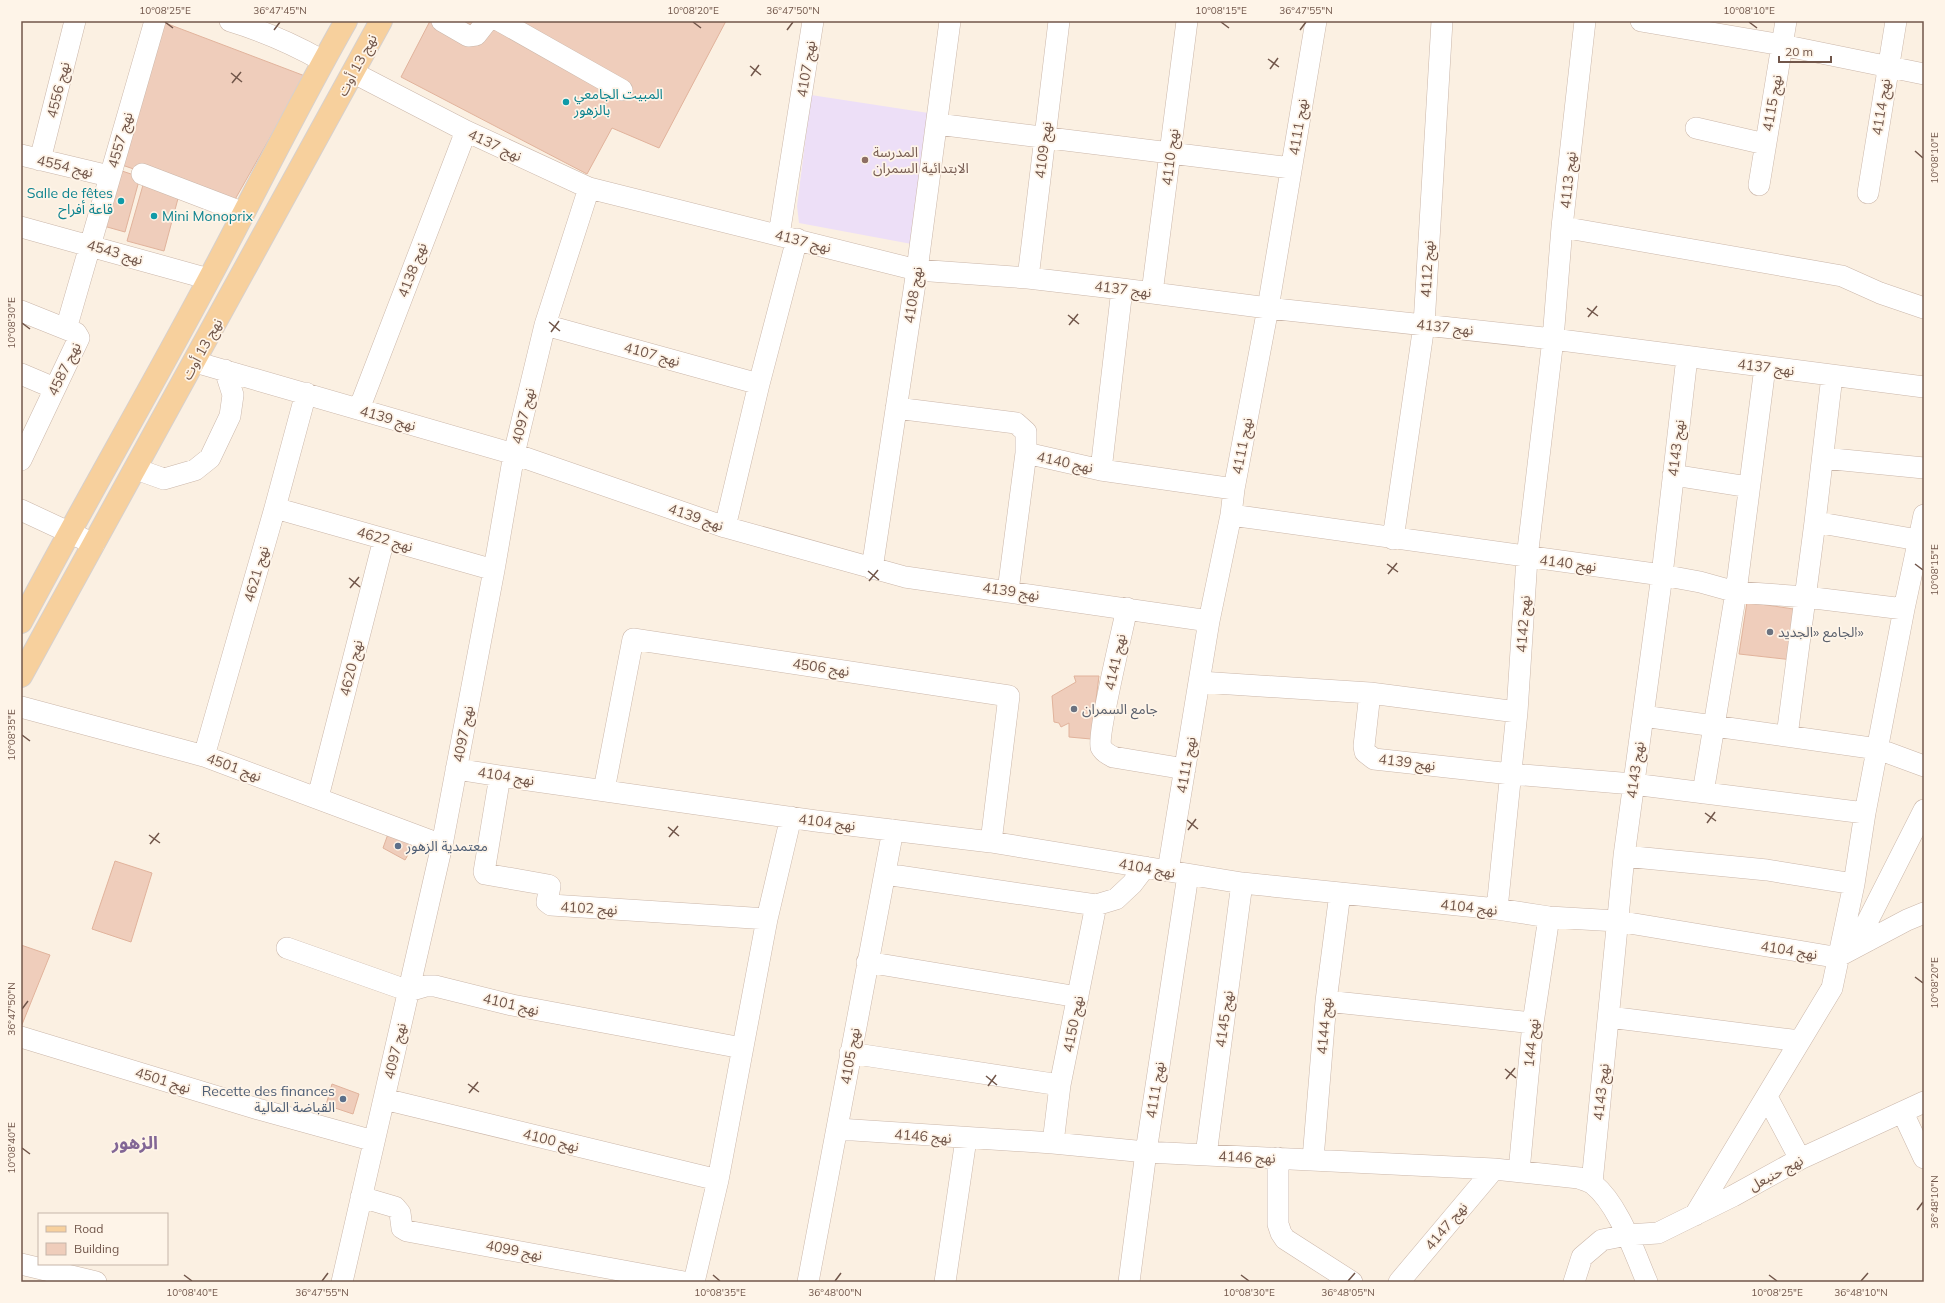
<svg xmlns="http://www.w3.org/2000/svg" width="1945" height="1303" font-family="Mulish,'Noto Sans Arabic',sans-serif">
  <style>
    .education { fill: #eddff7 }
    .building { fill: #efcdbb; stroke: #e1b39c }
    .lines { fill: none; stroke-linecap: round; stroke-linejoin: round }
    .minor-casing { stroke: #cbb7aa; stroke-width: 22 }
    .major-casing { stroke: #d7d0cc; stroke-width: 24 }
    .minor { stroke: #fff; stroke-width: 21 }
    .major { stroke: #f7d09d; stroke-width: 22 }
    .ticks { fill: none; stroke: #71564a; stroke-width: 1.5 }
    .culture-dot { fill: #0f9aa8; stroke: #fef4e8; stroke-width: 1.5 }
    .education-dot { fill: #8d6e63; stroke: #fef4e8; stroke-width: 1.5 }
    .worship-dot { fill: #6b7280; stroke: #fef4e8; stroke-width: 1.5 }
    .service-dot { fill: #5c6f8a; stroke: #fef4e8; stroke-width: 1.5 }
    .labels { text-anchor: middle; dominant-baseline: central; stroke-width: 3.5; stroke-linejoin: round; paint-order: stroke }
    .street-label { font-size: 14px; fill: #71564a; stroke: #fef4e8 }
    .culture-label { font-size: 14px; fill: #0d838f; stroke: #fef4e8; text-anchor: start }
    .education-label { font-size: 14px; fill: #785e54; stroke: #fef4e8; text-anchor: start }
    .worship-label { font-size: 14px; fill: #5b616d; stroke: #fef4e8; text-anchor: start }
    .service-label { font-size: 14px; fill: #4e5e75; stroke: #fef4e8; text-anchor: start }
    .district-label { font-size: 18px; font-weight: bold; fill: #826695; stroke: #fef4e8 }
    .neatline { fill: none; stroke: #71564a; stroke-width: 1.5 }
    .ticks-label { font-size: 10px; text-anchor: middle; fill: #71564a }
  </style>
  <rect width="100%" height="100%" fill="#fbf0e2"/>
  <!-- education -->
  <path class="education" d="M811 95 935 114 917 245 799 223 797 206Z"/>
  <!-- building -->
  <path class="building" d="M160 21 305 76 233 203 119 164Z
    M430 21H726L659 148 612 128 587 174 401 77Z
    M119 170 140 177 125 232 100 225Z
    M145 178 180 191 164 251 127 241Z
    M1747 602 1800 610 1793 660 1739 654Z
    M1074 676H1099L1091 739 1069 737V723L1061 727 1059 723 1054 722 1052 696 1076 682Z
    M388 834 414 844 405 860 383 848Z
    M115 861 152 873 131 942 92 929Z
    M21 945 50 955 21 1027Z
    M332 1084 359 1094 353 1114 326 1105Z"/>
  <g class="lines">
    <!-- minor casing -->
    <g class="minor-casing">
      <path id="minor" d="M230 21C263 31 293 44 323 61
        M442 21 468 36 476 35 487 21
        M500 21 622 90
        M1641 21 1782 45 1924 74
        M354 73 466 131 589 188 917 270 1028 278 1122 289 1268 308 1553 339 1924 387
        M937 124 1291 168
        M1696 128 1765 144
        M21 155 109 176
        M40 160 75 21
        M142 174 244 213
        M1759 185 1786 21
        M1868 193 1896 21
        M21 227 209 279
        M1562 227 1842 276 1880 293 1924 308
        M779 235 813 21
        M1028 278 1059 21
        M1152 293 1187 21
        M21 311 76 333 79 338 21 460
        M545 325 759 384
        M66 329 155 21
        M195 362 514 454 725 527 905 577 1209 621
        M21 374 54 388
        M896 408 1016 423 1026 432V453L1101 470 1234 489
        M359 409 466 131
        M1823 458 1924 468
        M136 469 164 479 195 470 210 458 230 416 233 395 225 370
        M1101 470 1122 289
        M1673 475 1749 487
        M275 508 494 570
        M21 510 94 544
        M1231 515 1662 575 1700 582 1736 592 1806 597 1904 609
        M1815 522 1918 540
        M725 527 759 384 797 239
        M1393 539 1424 325 1442 21
        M872 569 917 270 950 21
        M1008 591 1026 453
        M1127 608C1123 628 1097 735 1101 747 1104 753 1108 754 1113 757L1185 769
        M1200 682 1370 693 1517 712
        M1370 693 1364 746 1365 752 1374 759 1511 774 1633 784 1865 813
        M21 707 204 756 442 845
        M1643 716 1878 749 1924 766
        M1787 736 1815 522 1832 376
        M204 756 275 508 306 393
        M456 769 500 776 816 821 991 842 1242 883 1497 909 1549 917 1617 921 1828 956H1839L1907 920 1924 913
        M500 776 484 872 485 874 548 885 550 886 547 902 551 905 767 919
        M604 790 633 639 1009 696 991 842
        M1703 793 1736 592 1765 367
        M318 797 384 539
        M1624 856 1767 870 1854 884
        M1168 871 1209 621 1231 515 1234 489 1268 308 1316 21
        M885 874 1096 905 1116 899 1132 884 1145 867
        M1497 909 1517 712 1527 558 1553 339 1562 227 1585 21
        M287 948 409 991 426 986H435L512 1005 742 1048
        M1854 948 1924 810
        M867 962 1078 997
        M1326 1001 1533 1023
        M1609 1017 1800 1041
        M21 1037 258 1109 374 1141
        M850 1053 1060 1085
        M1767 1097 1800 1159
        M384 1099 718 1180
        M1903 1113 1924 1158
        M838 1129 1053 1143 1146 1152 1494 1169 1579 1178C1583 1180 1589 1181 1593 1184 1619 1205 1634 1252 1647 1282
        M1053 1143 1060 1085 1096 905
        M1206 1155 1242 883
        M1278 1158V1224L1281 1233 1285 1239 1352 1282
        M1313 1159 1326 1001 1340 893
        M1519 1171 1533 1023 1549 917
        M1592 1183 1624 856 1662 575 1687 357
        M361 1197 395 1207 400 1213 402 1228 407 1231 684 1282
        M1695 1215 1832 988 1854 884 1865 813 1904 609 1924 515
        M21 1264 96 1282
        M342 1282 442 845 494 570 514 454 545 325 589 188
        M694 1282 718 1180 767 919 791 817
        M808 1282 893 830
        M945 1282 966 1139
        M1129 1282 1146 1152 1188 875
        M1399 1282 1494 1169
        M1574 1282 1582 1257 1602 1240 1627 1235 1658 1233 1733 1196 1800 1159 1924 1102"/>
    </g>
    <!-- major casing -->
    <g class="major-casing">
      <path id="major" d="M21 622C82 507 148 394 209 279 255 193 298 105 346 21
        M21 676 381 21"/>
    </g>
    <!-- minor -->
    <use href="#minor" class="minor"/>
    <!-- major -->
    <use href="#major" class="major"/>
  </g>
  <!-- ticks -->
  <path class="ticks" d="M165 22 173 28M693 22 701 28M1221 22 1229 28M1749 22 1757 28M274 30 280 22M787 30 793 22M1300 30 1306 22M1268 59 1279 67M750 66 761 75M1270 69 1278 58M231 73 242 82M751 76 759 65M232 83 241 72M1915 151 1923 158M1587 308 1598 316M1068 315 1079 324M1588 317 1597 306M549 322 560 331M22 323 30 329M1069 325 1078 314M551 332 559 321M1387 564 1398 572M1915 564 1923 570M868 571 879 580M1388 574 1397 563M349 578 360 587M869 581 878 570M350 588 359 577M22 735 30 741M1705 813 1716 821M1187 820 1198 829M1707 823 1715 812M668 827 679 836M1188 830 1196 819M149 835 160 843M669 837 678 826M150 844 159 833M1915 977 1923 983M22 1009 28 1001M1505 1069 1516 1078M986 1076 997 1085M1506 1079 1515 1068M468 1084 479 1092M988 1086 996 1075M469 1093 478 1082M22 1148 30 1154M1917 1210 1923 1202M184 1275 192 1281M713 1275 720 1281M1241 1275 1249 1281M1769 1275 1777 1281M322 1281 328 1273M835 1281 841 1273M1348 1281 1355 1273M1861 1281 1868 1273"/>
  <!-- markers -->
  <g class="culture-dot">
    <circle cx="566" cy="102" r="4"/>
    <circle cx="121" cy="201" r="4"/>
    <circle cx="154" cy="216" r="4"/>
  </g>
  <circle class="education-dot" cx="865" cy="160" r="4"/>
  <g class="worship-dot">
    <circle cx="1770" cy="632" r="4"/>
    <circle cx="1074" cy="709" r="4"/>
  </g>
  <g class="service-dot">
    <circle cx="398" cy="846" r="4"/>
    <circle cx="343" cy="1099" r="4"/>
  </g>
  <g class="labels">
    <!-- street labels -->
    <g class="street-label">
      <text transform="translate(357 65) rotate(-62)">نهج 13 أوت</text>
      <text transform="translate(806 69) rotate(-81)">نهج 4107</text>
      <text transform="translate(58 90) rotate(-76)">نهج 4556</text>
      <text transform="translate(1772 103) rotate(-80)">نهج 4115</text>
      <text transform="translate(1881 107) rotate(-81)">نهج 4114</text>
      <text transform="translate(1298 127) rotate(-81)">نهج 4111</text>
      <text transform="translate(120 140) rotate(-74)">نهج 4557</text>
      <text transform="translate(495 145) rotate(25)">نهج 4137</text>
      <text transform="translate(1043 150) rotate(-83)">نهج 4109</text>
      <text transform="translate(1170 157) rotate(-83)">نهج 4110</text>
      <text transform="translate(65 166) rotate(13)">نهج 4554</text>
      <text transform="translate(1568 180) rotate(-84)">نهج 4113</text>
      <text transform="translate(803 241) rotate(14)">نهج 4137</text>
      <text transform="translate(115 252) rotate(16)">نهج 4543</text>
      <text transform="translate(1427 269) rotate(-87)">نهج 4112</text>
      <text transform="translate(412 270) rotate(-69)">نهج 4138</text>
      <text transform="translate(1123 289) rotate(7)">نهج 4137</text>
      <text transform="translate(913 295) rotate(-81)">نهج 4108</text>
      <text transform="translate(1445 327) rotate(6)">نهج 4137</text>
      <text transform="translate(202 349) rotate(-61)">نهج 13 أوت</text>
      <text transform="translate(652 354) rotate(15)">نهج 4107</text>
      <text transform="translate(1766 367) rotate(7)">نهج 4137</text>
      <text transform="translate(64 369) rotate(-64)">نهج 4587</text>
      <text transform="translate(523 416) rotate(-76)">نهج 4097</text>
      <text transform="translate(388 418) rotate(16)">نهج 4139</text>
      <text transform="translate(1242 446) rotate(-79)">نهج 4111</text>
      <text transform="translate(1676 448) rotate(-83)">نهج 4143</text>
      <text transform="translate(1065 462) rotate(12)">نهج 4140</text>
      <text transform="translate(696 517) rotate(19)">نهج 4139</text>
      <text transform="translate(385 539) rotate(16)">نهج 4622</text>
      <text transform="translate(1568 563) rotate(7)">نهج 4140</text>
      <text transform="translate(256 574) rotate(-74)">نهج 4621</text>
      <text transform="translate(1011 591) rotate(8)">نهج 4139</text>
      <text transform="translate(1523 624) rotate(-86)">نهج 4142</text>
      <text transform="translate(1115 662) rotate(-78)">نهج 4141</text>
      <text transform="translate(821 667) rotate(8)">نهج 4506</text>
      <text transform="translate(351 668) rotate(-76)">نهج 4620</text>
      <text transform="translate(463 734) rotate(-79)">نهج 4097</text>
      <text transform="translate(1407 762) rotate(7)">نهج 4139</text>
      <text transform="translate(1186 765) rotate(-80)">نهج 4111</text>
      <text transform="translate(234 767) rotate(20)">نهج 4501</text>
      <text transform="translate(1635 770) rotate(-82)">نهج 4143</text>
      <text transform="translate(506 776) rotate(9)">نهج 4104</text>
      <text transform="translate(827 822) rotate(7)">نهج 4104</text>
      <text transform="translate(1147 868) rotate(10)">نهج 4104</text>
      <text transform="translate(1469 907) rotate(6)">نهج 4104</text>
      <text transform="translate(589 908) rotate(3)">نهج 4102</text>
      <text transform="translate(1789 950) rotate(9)">نهج 4104</text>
      <text transform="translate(511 1004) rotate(13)">نهج 4101</text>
      <text transform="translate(1224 1019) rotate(-82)">نهج 4145</text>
      <text transform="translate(1073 1024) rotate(-79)">نهج 4150</text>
      <text transform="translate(1324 1026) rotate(-85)">نهج 4144</text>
      <text transform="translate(1531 1043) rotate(-84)">نهج 144</text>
      <text transform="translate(395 1051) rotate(-77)">نهج 4097</text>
      <text transform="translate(850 1056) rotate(-80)">نهج 4105</text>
      <text transform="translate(163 1080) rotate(17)">نهج 4501</text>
      <text transform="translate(1155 1090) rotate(-81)">نهج 4111</text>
      <text transform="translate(1601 1092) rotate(-84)">نهج 4143</text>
      <text transform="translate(923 1136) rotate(4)">نهج 4146</text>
      <text transform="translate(551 1140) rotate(14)">نهج 4100</text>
      <text transform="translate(1247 1157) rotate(2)">نهج 4146</text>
      <text transform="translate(1776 1173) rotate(-28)">نهج حنبعل</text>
      <text transform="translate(1446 1226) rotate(-50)">نهج 4147</text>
      <text transform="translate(514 1250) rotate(11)">نهج 4099</text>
    </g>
    <!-- culture labels -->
    <g class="culture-label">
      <text x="574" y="94">المبيت الجامعي<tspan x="574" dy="16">بالزهور</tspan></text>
      <text x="113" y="193" text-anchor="end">Salle de fêtes<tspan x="113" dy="16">قاعة أفراح</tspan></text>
      <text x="162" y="216">Mini Monoprix</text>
    </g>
    <!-- education labels -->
    <g class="education-label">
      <text x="873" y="152">المدرسة<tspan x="873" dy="16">الابتدائية السمران</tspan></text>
    </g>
    <!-- worship labels -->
    <g class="worship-label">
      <text x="1778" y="632">الجامع «الجديد»</text>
      <text x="1082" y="709">جامع السمران</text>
    </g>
    <!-- service labels -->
    <g class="service-label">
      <text x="406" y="846">معتمدية الزهور</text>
      <text x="335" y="1091" text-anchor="end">Recette des finances<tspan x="335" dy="16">القباضة المالية</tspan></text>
    </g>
    <!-- district labels -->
    <g class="district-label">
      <text x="135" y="1142">الزهور</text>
    </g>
  </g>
  <!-- border -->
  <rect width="1945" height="1303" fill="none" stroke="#fef4e8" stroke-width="44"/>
  <!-- legend -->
  <rect x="38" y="1213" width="130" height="52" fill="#fef4e8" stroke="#c6b5a9"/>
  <rect x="46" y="1226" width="20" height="6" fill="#f7d09d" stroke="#c6b5a9"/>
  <text x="74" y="1233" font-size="12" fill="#71564a">Road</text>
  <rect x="46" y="1243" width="20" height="12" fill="#efcdbb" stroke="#c6b5a9"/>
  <text x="74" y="1253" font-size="12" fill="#71564a">Building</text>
  <!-- scale -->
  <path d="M1779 56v6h52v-6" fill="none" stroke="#71564a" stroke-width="2"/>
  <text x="1785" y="56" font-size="12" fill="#71564a" stroke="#fef4e8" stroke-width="3" paint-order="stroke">20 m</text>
  <rect x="22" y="22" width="1901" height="1259" class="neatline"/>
  <g class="ticks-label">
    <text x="165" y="14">10°08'25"E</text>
    <text x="280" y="14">36°47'45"N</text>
    <text x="693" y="14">10°08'20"E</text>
    <text x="793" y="14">36°47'50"N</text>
    <text x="1221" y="14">10°08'15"E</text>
    <text x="1306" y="14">36°47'55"N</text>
    <text x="1749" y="14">10°08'10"E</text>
    <text transform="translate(1934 158) rotate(-90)" y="4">10°08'10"E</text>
    <text transform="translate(11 323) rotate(-90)" y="4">10°08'30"E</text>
    <text transform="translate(1934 570) rotate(-90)" y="4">10°08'15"E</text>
    <text transform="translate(11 735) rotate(-90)" y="4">10°08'35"E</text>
    <text transform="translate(1934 983) rotate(-90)" y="4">10°08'20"E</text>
    <text transform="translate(11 1009) rotate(-90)" y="4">36°47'50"N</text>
    <text transform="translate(11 1148) rotate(-90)" y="4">10°08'40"E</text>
    <text transform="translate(1934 1202) rotate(-90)" y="4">36°48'10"N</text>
    <text x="192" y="1296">10°08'40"E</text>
    <text x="322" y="1296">36°47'55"N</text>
    <text x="720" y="1296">10°08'35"E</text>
    <text x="835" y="1296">36°48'00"N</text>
    <text x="1249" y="1296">10°08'30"E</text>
    <text x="1348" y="1296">36°48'05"N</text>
    <text x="1777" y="1296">10°08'25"E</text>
    <text x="1861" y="1296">36°48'10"N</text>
  </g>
</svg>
